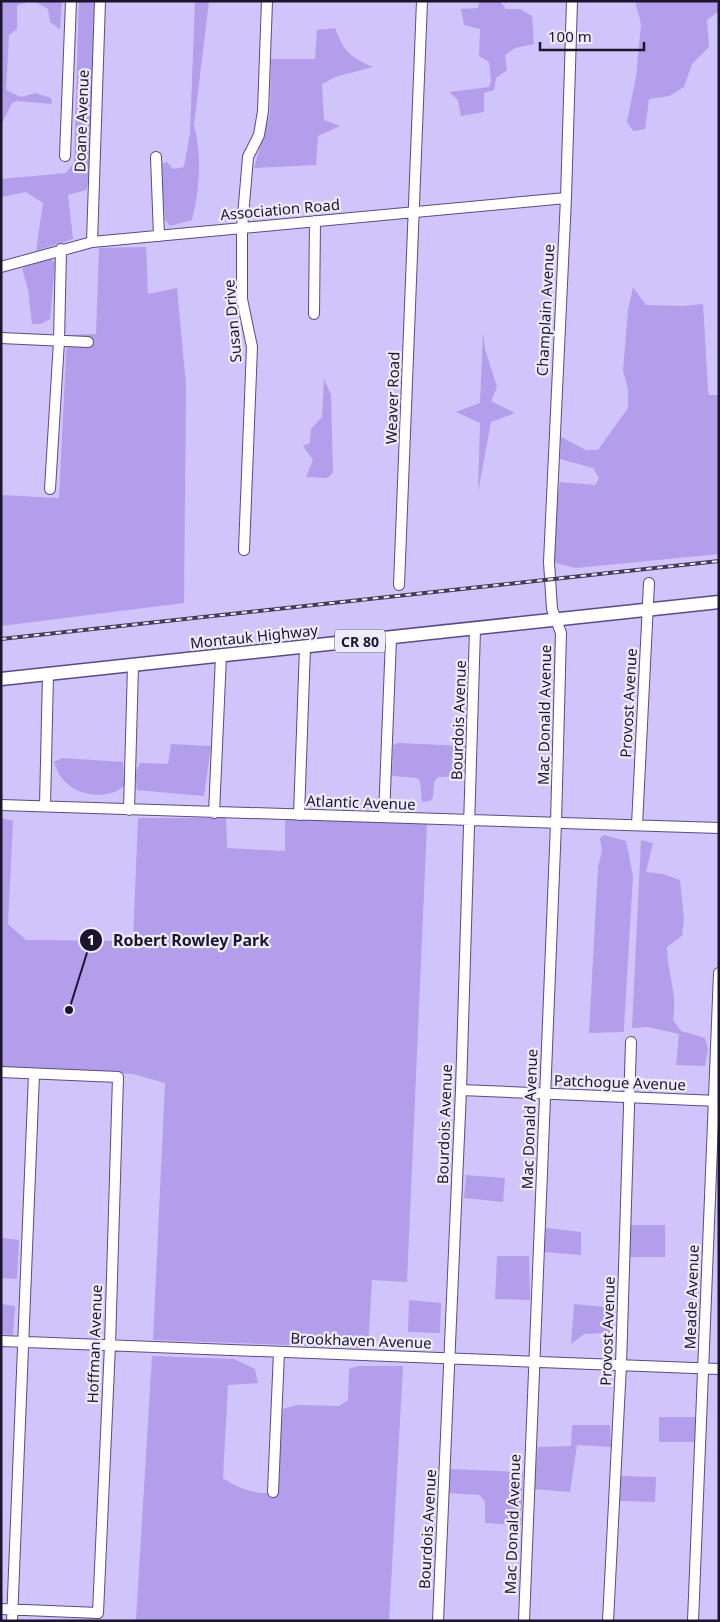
<svg xmlns="http://www.w3.org/2000/svg" width="720" height="1622" font-family="'Noto Sans',sans-serif">
  <style>
    .green { fill: #b29eea }
    .lines { fill: none; stroke-linecap: round; stroke-linejoin: round }
    .minor-casing { stroke: #5b4a86; stroke-width: 12 }
    .major-casing { stroke: #5b4a86; stroke-width: 15 }
    .minor { stroke: #fff; stroke-width: 10 }
    .major { stroke: #fff; stroke-width: 12 }
    .rail-casing { stroke: #443b5b; stroke-width: 4 }
    .rail { stroke: #eeebfa; stroke-width: 2; stroke-dasharray: 5.5; stroke-linecap: butt }
    .labels { text-anchor: middle; dominant-baseline: central; stroke-width: 4.5; stroke-linejoin: round; paint-order: stroke }
    .shield { fill: #eeebfa; stroke: #5b556b; stroke-width: 1 }
    .shield-label { font-size: 14px; font-weight: bold; fill: #1c152e }
    .street-label { font-size: 15px; fill: #1c152e; stroke: #eeebfa }
    .leader { fill: none; stroke: #1c152e; stroke-width: 2 }
    .callout-dot { fill: #1c152e; stroke: #eeebfa; stroke-width: 2 }
    .mark-label { font-size: 15px; text-anchor: middle; font-weight: bold; fill: #fff }
    .callout-label { font-size: 16px; text-anchor: middle; font-weight: bold; fill: #1c152e; stroke: #eeebfa; stroke-width: 4.5; stroke-linejoin: round; paint-order: stroke }
  </style>
  <rect width="100%" height="100%" fill="#d1c4fa"/>
  <!-- green -->
  <path class="green" d="M1 1H31L17 5V29L9 35 6 90 21 97 35 93 51 98 52 104 17 101 12 103 1 125Z
    M34 1H62L60 29 50 22 48 9Z
    M79 1H95L89 179 86 190 68 195 73 239 36 251 43 203 26 192 1 197V179L66 173 74 162Z
    M195 1H209L194 125C202 156 200 188 192 220L170 226 165 220 161 164 167 162 173 169 184 167 190 133Z
    M479 1H500L506 9H520L532 16 534 44 515 48 505 55 507 70 496 78 494 90 484 93V112L461 116 458 100 449 92 489 87 491 81 489 62 479 56 480 29 464 25 461 9 478 8Z
    M635 1H717L719 11 707 20 709 47 692 64 684 87 669 96 649 99 645 129 633 131 627 122 636 77 641 24Z
    M335 28C344 52 350 57 373 67L335 77 322 84 324 120 340 126 318 136 316 165 254 168 270 113 271 59H315L317 30Z
    M146 247 148 294 177 288 186 385 184 603 1 626V495L59 498 67 335 96 334 99 248Z
    M51 259 55 263 50 319 41 324H32L28 289 22 269 31 262Z
    M633 287 646 305 683 306 703 304 708 390 709 395H719V554L576 568 556 563 549 553 560 482 595 485 599 478 593 468 560 459 561 437 586 450H598L628 408V389L623 371 628 310Z
    M483 332 485 349 497 387 491 401 515 413 491 422 478 492 480 423 456 412 480 403Z
    M324 379 331 395 333 473 327 478 306 477 313 460 303 446 310 443 311 429 322 417Z
    M398 743 466 746 464 776 438 777 434 782 433 797 430 801 422 802 420 781 417 778 392 776 393 745Z
    M171 744 211 746 204 796 137 790 135 773 140 763 168 764Z
    M62 758 123 762 124 786C107 801 74 796 61 777 58 773 56 767 54 762Z
    M1 818 13 821 8 924 26 940 133 941 138 818H226L227 848 285 851V819L427 824 407 1282 372 1280 368 1348 153 1340 165 1083 133 1074 1 1069Z
    M604 835 626 841 633 876 624 1027V1032L589 1033 598 867 602 851 600 838Z
    M641 840 653 843 646 872 663 874 680 880 684 918 682 936 667 947C667 972 678 995 673 1020L681 1031 705 1038 708 1049 705 1066 676 1065 679 1034 648 1027 632 1028Z
    M466 1175 505 1178 503 1202 464 1198Z
    M630 1225H665V1257H628Z
    M546 1228 581 1232V1255L544 1252Z
    M1 1238 19 1240 17 1279 1 1278Z
    M497 1256H529L530 1300 495 1299Z
    M409 1300 441 1303 440 1333 408 1332Z
    M1 1304 15 1306 13 1335 1 1334Z
    M574 1304 614 1308 610 1333 584 1334 571 1344Z
    M152 1356 234 1359 255 1369 258 1383 228 1385 223 1478C239 1489 257 1495 276 1493L283 1409 296 1405 339 1406 348 1400 349 1369 358 1366H403L389 1621H131L136 1619Z
    M659 1417H695V1442H659Z
    M572 1425H610L611 1447 577 1445 570 1492 533 1489 538 1447 571 1446Z
    M448 1469 523 1472 521 1525 485 1523V1502L480 1495 447 1493Z
    M621 1476 656 1477 655 1502 620 1501Z"/>
  <g class="lines">
    <!-- minor casing -->
    <g class="minor-casing">
      <path id="minor" d="M65 156 71 1
        M156 157 159 236
        M92 242 100 1
        M1 267 92 242 566 198
        M314 314 315 221
        M1 338 88 342
        M50 489 59 341 61 249
        M244 550 252 347 242 299V228L248 157 259 135 263 111 267 1
        M399 585 422 1
        M1 805 719 828
        M45 806 48 674
        M129 810 133 666
        M214 813 221 656
        M299 815 305 647
        M384 817 391 638
        M637 825 649 583
        M1 1072 118 1077 110 1345 98 1613 1 1609
        M461 1090 718 1101
        M1 1341 719 1369
        M273 1492 279 1352
        M12 1621 34 1074
        M438 1621 461 1090 475 629
        M524 1621 556 823 561 633 552 609 549 562 566 198 572 1
        M608 1621 621 1365 631 1042
        M693 1621 719 973"/>
    </g>
    <!-- major casing -->
    <g class="major-casing">
      <path id="major" d="M1 679 719 602"/>
    </g>
    <!-- minor -->
    <use href="#minor" class="minor"/>
    <!-- major -->
    <use href="#major" class="major"/>
    <!-- rail casing -->
    <g class="rail-casing">
      <path id="rail" d="M1 639 719 561"/>
    </g>
    <!-- rail -->
    <use href="#rail" class="rail"/>
  </g>
  <g class="labels">
    <!-- shield labels -->
    <rect class="shield" x="335" y="629.5" width="50" height="23" rx="4"/>
    <g class="shield-label">
      <text x="360" y="641">CR 80</text>
    </g>
    <!-- street labels -->
    <g class="street-label">
      <text transform="translate(81 121) rotate(-88)">Doane Avenue</text>
      <text transform="translate(280 209) rotate(-5)">Association Road</text>
      <text transform="translate(545 310) rotate(-87)">Champlain Avenue</text>
      <text transform="translate(232 321) rotate(-95)">Susan Drive</text>
      <text transform="translate(392 398) rotate(-88)">Weaver Road</text>
      <text transform="translate(254 636) rotate(-6)">Montauk Highway</text>
      <text transform="translate(628 703) rotate(-87)">Provost Avenue</text>
      <text transform="translate(544 715) rotate(-89)">Mac Donald Avenue</text>
      <text transform="translate(458 720) rotate(-88)">Bourdois Avenue</text>
      <text transform="translate(361 802) rotate(2)">Atlantic Avenue</text>
      <text transform="translate(620 1082) rotate(2)">Patchogue Avenue</text>
      <text transform="translate(529 1119) rotate(-88)">Mac Donald Avenue</text>
      <text transform="translate(444 1124) rotate(-88)">Bourdois Avenue</text>
      <text transform="translate(691 1297) rotate(-88)">Meade Avenue</text>
      <text transform="translate(607 1331) rotate(-88)">Provost Avenue</text>
      <text transform="translate(361 1340) rotate(2)">Brookhaven Avenue</text>
      <text transform="translate(94 1344) rotate(-88)">Hoffman Avenue</text>
      <text transform="translate(512 1524) rotate(-88)">Mac Donald Avenue</text>
      <text transform="translate(427 1529) rotate(-87)">Bourdois Avenue</text>
    </g>
  </g>
  <!-- callouts -->
  <path class="leader" d="M69 1010L91 940"/>
  <g class="callout-dot">
    <circle cx="69" cy="1010" r="5"/>
    <circle cx="91" cy="940" r="12"/>
  </g>
  <g class="mark-label">
    <text x="91" y="945">1</text>
  </g>
  <g class="callout-label">
    <text x="191" y="946">Robert Rowley Park</text>
  </g>
  <!-- border -->
  <rect width="720" height="1622" fill="none" stroke="#1c152e" stroke-width="5"/>
  <!-- scale -->
  <path d="M540 42v8h104v-8" fill="none" stroke="#1c152e" stroke-width="2.5"/>
  <text x="548" y="42" font-size="15" fill="#1c152e" stroke="#eeebfa" stroke-width="4" paint-order="stroke">100 m</text>
</svg>
